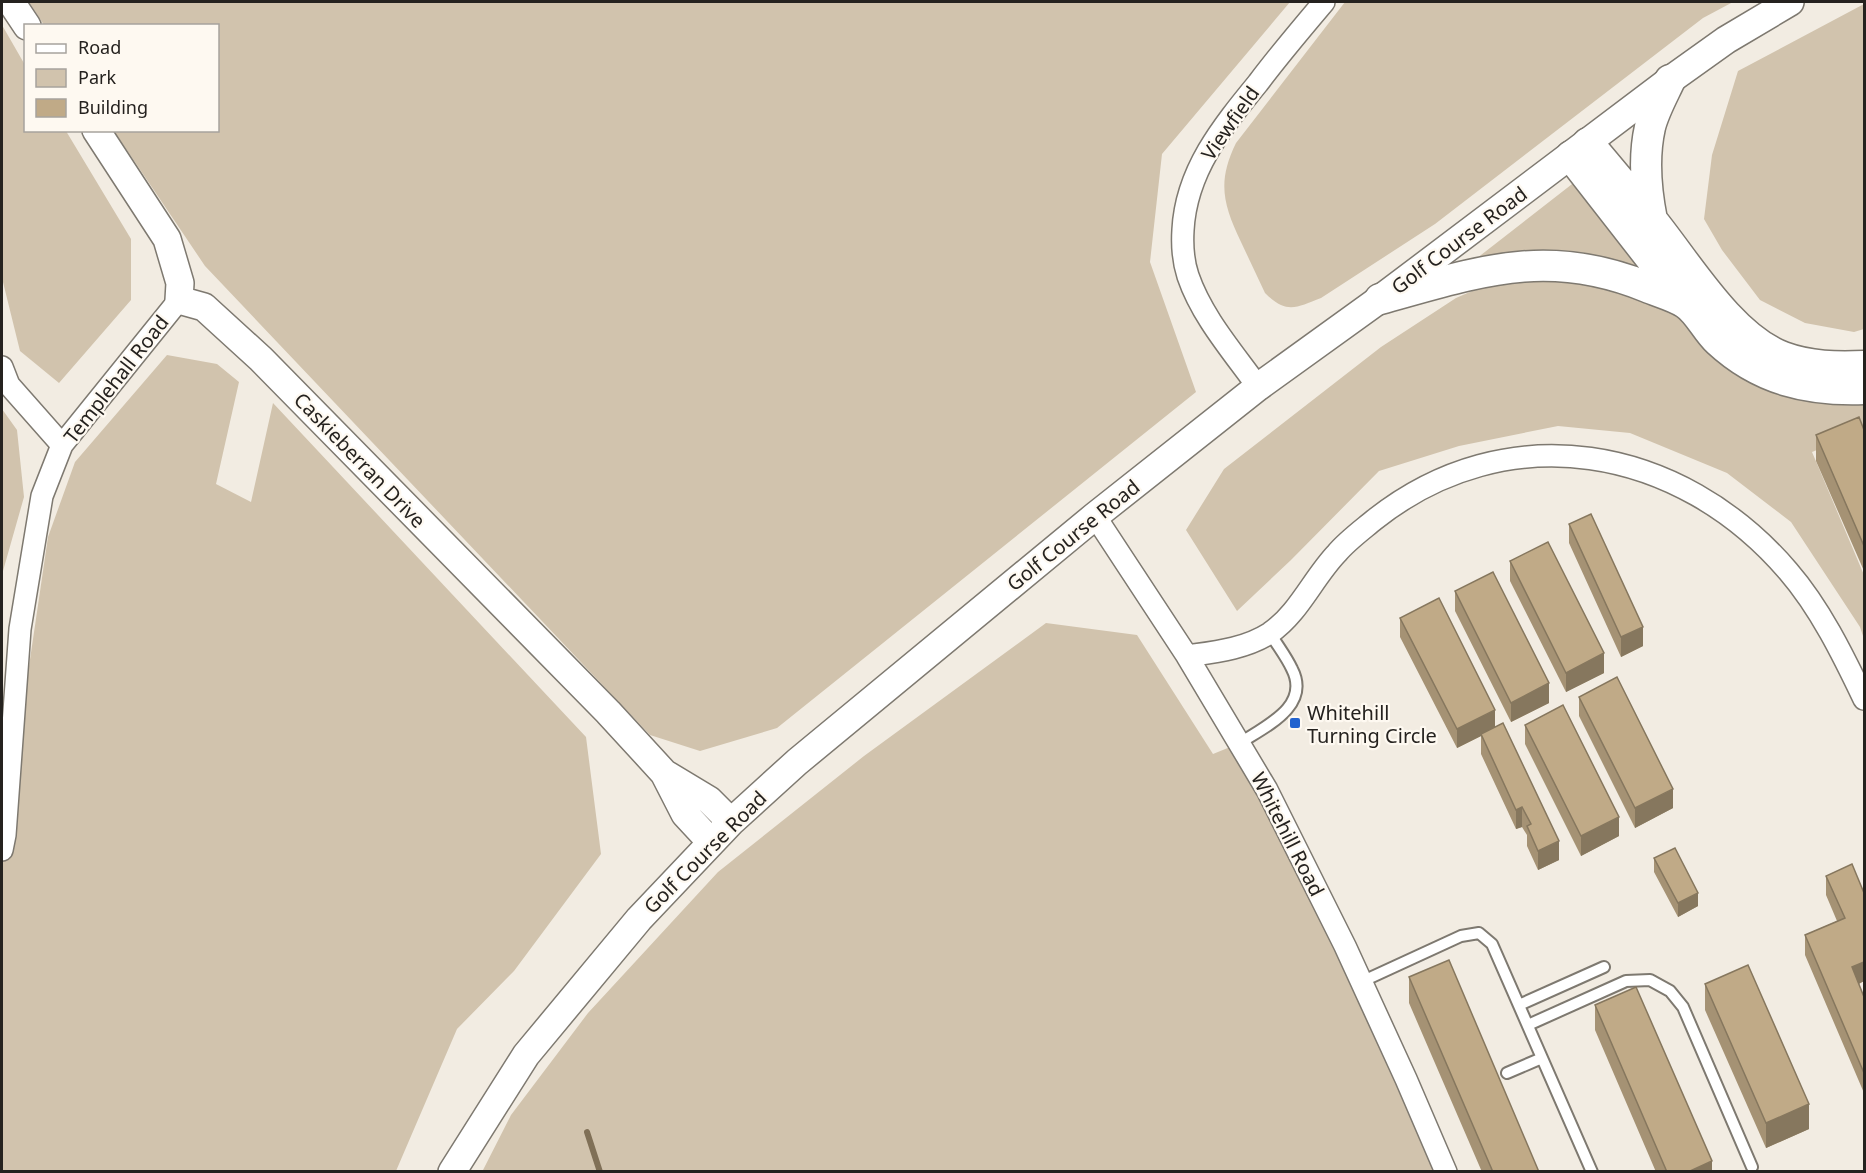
<svg xmlns="http://www.w3.org/2000/svg" width="1866" height="1173" font-family="'Noto Sans',sans-serif">
  <style>
    .green { fill: #d1c3ad }
    .lines { fill: none; stroke-linecap: round; stroke-linejoin: round }
    .stream { stroke: #807057; stroke-width: 6 }
    .service-casing { stroke: #7e7970; stroke-width: 14 }
    .minor-casing { stroke: #7e7970; stroke-width: 24 }
    .tertiary-casing { stroke: #7e7970; stroke-width: 30 }
    .secondary-casing { stroke: #7e7970; stroke-width: 33 }
    .service { stroke: #fff; stroke-width: 10 }
    .minor { stroke: #fff; stroke-width: 21 }
    .tertiary { stroke: #fff; stroke-width: 27 }
    .secondary { stroke: #fff; stroke-width: 30 }
    .wall { fill: #a59274 }
    .shaded-wall { fill: #86775e }
    .building { fill: #c0aa87; stroke: #86775e; stroke-width: 1.5 }
    .poi-dot { fill: #2263cf; stroke: #fef9f1; stroke-width: 2 }
    .labels { text-anchor: middle; dominant-baseline: central; stroke-width: 4.5; stroke-linejoin: round; paint-order: stroke }
    .street-label { font-size: 20px; fill: #25221f; stroke: #fef9f1 }
    .poi-label { font-size: 20px; fill: #25221f; stroke: #fef9f1; text-anchor: start }
  </style>
  <rect width="100%" height="100%" fill="#f2ece2"/>
  <!-- green -->
  <path class="green" d="M29 2H1290L1162 154 1150 262 1196 392 777 728 700 751 650 735 205 266 114 131 218 130V26L44 25Z
    M1345 2H1733L1703 18 1435 224 1321 298C1296 308 1286 314 1265 293 1257 276 1249 259 1241 242 1223 204 1217 182 1236 143Z
    M1864 4V329L1854 332 1805 323 1760 300 1722 250 1704 219 1712 155 1738 71Z
    M2 25 25 65 26 130 66 131 131 239V300L59 383 20 351 2 278Z
    M1576 181 1649 272 1472 262Z
    M1535 264 1601 271 1864 403V431L1812 452 1864 575V639L1860 627 1791 522 1727 473 1630 433 1558 426 1459 446 1379 471 1291 560 1237 611 1186 530 1224 469 1381 347 1456 298Z
    M167 355 217 364 239 382 216 484 251 502 273 403 586 737 601 854 514 971 457 1029 396 1171 2 1172V850L48 537 75 462Z
    M2 409 17 430 24 497 3 571 2 605Z
    M1046 623 1137 635 1213 754 1240 743 1446 1172H482L511 1115 588 1013 718 872 864 756Z"/>
  <g class="lines">
    <!-- stream -->
    <path class="stream" d="M587 1132 600 1172"/>
    <!-- service casing -->
    <g class="service-casing">
      <path id="service" d="M1240 743C1266 726 1311 706 1292 669 1286 656 1277 645 1270 633
        M1361 982 1461 936 1479 933 1492 944 1592 1172
        M1519 1005 1604 967
        M1528 1025 1626 981 1650 980 1670 991 1683 1007 1752 1167
        M1507 1073 1542 1058"/>
    </g>
    <!-- minor casing -->
    <g class="minor-casing">
      <path id="minor" d="M2 367 9 385 62 445
        M1258 387C1233 352 1202 317 1188 276 1183 261 1182 246 1183 230 1186 171 1222 127 1258 83 1279 55 1302 28 1324 2
        M1095 516 1187 656 1267 790 1345 946 1406 1079 1446 1172
        M1187 656C1215 652 1245 649 1270 633 1299 613 1313 578 1337 553 1347 541 1362 530 1374 520 1507 414 1680 445 1788 571 1820 608 1843 655 1864 699
        M2 850 5 835 20 629 42 496 62 445 179 300"/>
    </g>
    <!-- tertiary casing -->
    <g class="tertiary-casing">
      <path id="tertiary" d="M11 2 27 26
        M96 130 167 239 180 283 179 300 204 307 261 359 608 712 664 773 685 814 711 842
        M664 773 709 800 731 822
        M452 1172 526 1055 639 919 731 822 797 762 1095 516 1258 387 1380 299 1670 80 1726 40 1790 2"/>
    </g>
    <!-- secondary casing -->
    <g class="secondary-casing">
      <path id="secondary" d="M1588 143C1609 168 1631 194 1652 220 1687 263 1730 337 1783 357 1810 367 1837 367 1864 366
        M1571 156 1684 301
        M1652 220C1646 190 1643 158 1650 127 1654 111 1663 95 1670 80
        M1380 299C1478 272 1547 246 1647 287 1659 292 1674 296 1685 303 1698 311 1706 330 1718 341 1760 380 1808 391 1864 389"/>
    </g>
    <!-- service -->
    <use href="#service" class="service"/>
    <!-- minor -->
    <use href="#minor" class="minor"/>
    <!-- tertiary -->
    <use href="#tertiary" class="tertiary"/>
    <!-- secondary -->
    <use href="#secondary" class="secondary"/>
  </g>
  <!-- wall -->
  <path class="wall" d="M1864 430V571L1816 461V435Z
    M1569 524 1643 646 1621 657 1569 543Z
    M1510 561 1604 673 1566 692 1510 581Z
    M1455 591 1549 703 1511 722 1455 611Z
    M1400 618 1495 727 1559 860 1538 870 1527 846V835L1522 827 1516 829 1481 754V736L1457 748 1400 637Z
    M1579 697 1673 808 1635 828 1579 716Z
    M1525 725 1619 836 1581 856 1525 744Z
    M1654 858 1698 906 1678 917 1654 872Z
    M1852 864 1864 981 1859 984 1864 997V1093L1805 955V935L1837 921 1826 895V876Z
    M1409 977 1539 1172H1482L1409 1003Z
    M1705 984 1809 1129 1766 1148 1705 1010Z
    M1595 1005 1712 1172H1656L1595 1030Z"/>
  <!-- shaded-wall -->
  <path class="shaded-wall" d="M1643 627V646L1621 657V637Z
    M1604 653V673L1566 692V673Z
    M1549 683V703L1511 722V703Z
    M1495 710V729L1481 734V736L1457 748V729Z
    M1673 789V808L1635 828V808Z
    M1522 807V827L1516 829V810Z
    M1619 817V836L1581 856V836Z
    M1559 841V860L1538 870V851Z
    M1698 893V906L1678 917V903Z
    M1864 962V981L1852 987V967Z
    M1809 1104V1129L1766 1148V1123Z
    M1712 1161V1172H1688Z"/>
  <!-- building -->
  <path class="building" d="M1859 417 1864 430V546L1816 435Z
    M1591 514 1643 627 1621 637 1569 524Z
    M1548 542 1604 653 1566 673 1510 561Z
    M1493 572 1549 683 1511 703 1455 591Z
    M1439 598 1495 710 1457 729 1400 618Z
    M1617 677 1673 789 1635 808 1579 697Z
    M1563 705 1619 817 1581 836 1525 725Z
    M1503 723 1559 841 1538 851 1527 826 1531 824 1522 807 1516 810 1481 734Z
    M1675 848 1698 893 1678 903 1654 858Z
    M1852 864 1864 893V962L1852 967 1864 997V1073L1805 935 1845 918 1826 876Z
    M1449 960 1539 1172H1493L1409 977Z
    M1748 965 1809 1104 1766 1123 1705 984Z
    M1636 987 1712 1161 1688 1172H1667L1595 1005Z"/>
  <!-- markers -->
  <rect class="poi-dot" x="1289" y="717" width="12" height="12" rx="3"/>
  <g class="labels">
    <!-- street labels -->
    <g class="street-label">
      <text transform="translate(1230 123) rotate(-55)">Viewfield</text>
      <text transform="translate(1459 240) rotate(-37)">Golf Course Road</text>
      <text transform="translate(116 379) rotate(-52)">Templehall Road</text>
      <text transform="translate(360 460) rotate(46)">Caskieberran Drive</text>
      <text transform="translate(1073 535) rotate(-39)">Golf Course Road</text>
      <text transform="translate(1288 834) rotate(63)">Whitehill Road</text>
      <text transform="translate(705 852) rotate(-45)">Golf Course Road</text>
    </g>
    <!-- poi labels -->
    <g class="poi-label">
      <text x="1307" y="712">Whitehill<tspan x="1307" dy="23">Turning Circle</tspan></text>
    </g>
  </g>
  <!-- border -->
  <rect width="1866" height="1173" fill="none" stroke="#25221f" stroke-width="6"/>
  <!-- legend -->
  <rect x="24" y="24" width="195" height="108" fill="#fef9f1" stroke="#a7a39d" stroke-width="1.5"/>
  <rect x="36" y="44" width="30" height="9" fill="#ffffff" stroke="#a7a39d" stroke-width="1.5"/>
  <text x="78" y="54" font-size="18" fill="#25221f">Road</text>
  <rect x="36" y="69" width="30" height="18" fill="#d1c3ad" stroke="#a7a39d" stroke-width="1.5"/>
  <text x="78" y="84" font-size="18" fill="#25221f">Park</text>
  <rect x="36" y="99" width="30" height="18" fill="#c0aa87" stroke="#a7a39d" stroke-width="1.5"/>
  <text x="78" y="114" font-size="18" fill="#25221f">Building</text>
</svg>
